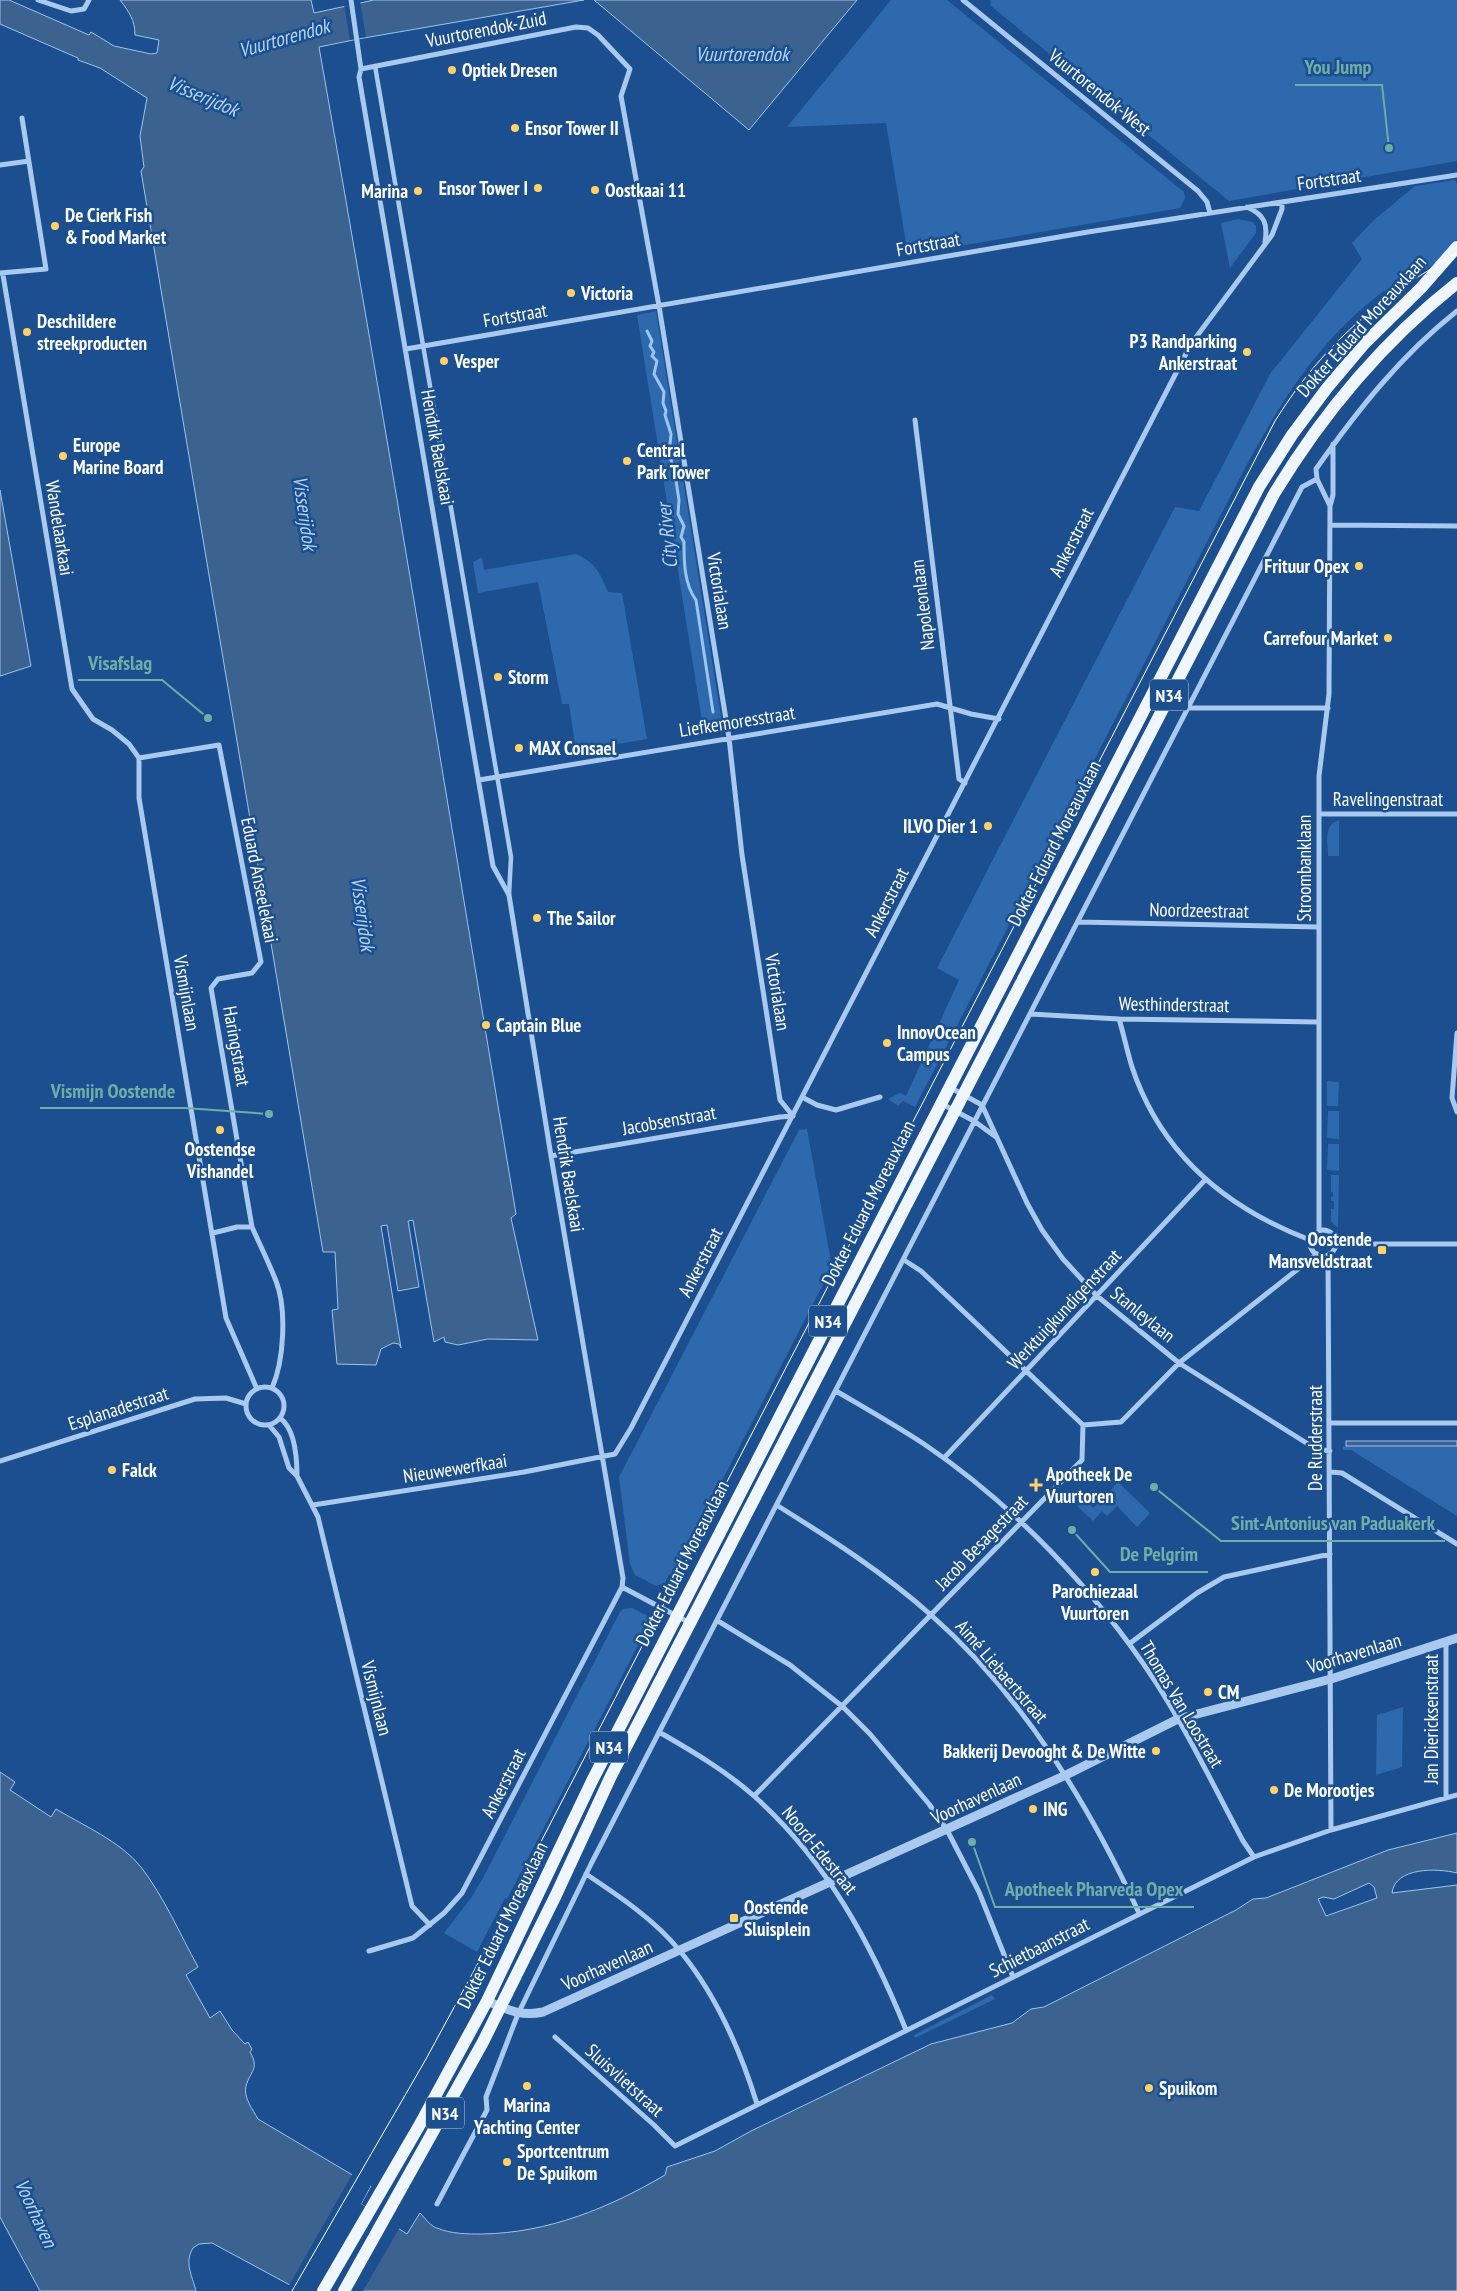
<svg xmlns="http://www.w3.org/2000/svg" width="1457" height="2291" font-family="'PT Sans Narrow',sans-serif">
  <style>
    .green { fill: #2e69ad }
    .water { fill: #3c6290; stroke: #9cc4f0; fill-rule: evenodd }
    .pier { fill: #1b4f8f }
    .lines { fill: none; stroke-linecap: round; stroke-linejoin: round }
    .stream { stroke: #9cc4f0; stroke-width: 3 }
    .pedestrian { stroke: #a9c9ee; stroke-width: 4.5 }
    .minor { stroke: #a9c9ee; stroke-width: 5 }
    .tertiary { stroke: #a9c9ee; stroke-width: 9 }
    .primary { stroke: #f0f6ff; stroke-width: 12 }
    .tram { stroke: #fff; stroke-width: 1 }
    .poi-dot { fill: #ffd166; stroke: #1b4f8f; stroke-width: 2 }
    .labels { text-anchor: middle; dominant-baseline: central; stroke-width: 5; stroke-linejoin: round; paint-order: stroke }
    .shield { fill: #1b4f8f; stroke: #bbcadd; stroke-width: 1 }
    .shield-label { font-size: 18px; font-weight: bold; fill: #fff }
    .street-label { font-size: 19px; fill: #fff; stroke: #1b4f8f }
    .poi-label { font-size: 19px; font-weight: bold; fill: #fff; stroke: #1b4f8f; text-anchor: start }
    .water-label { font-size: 20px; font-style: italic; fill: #b5d3f5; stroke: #1b4f8f }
    .leader { fill: none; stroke: #6fada8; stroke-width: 2 }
    .callout-dot { fill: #6fada8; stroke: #1b4f8f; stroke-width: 2 }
    .callout-label { font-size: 20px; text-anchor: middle; font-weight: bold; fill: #6fada8; stroke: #1b4f8f; stroke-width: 5; stroke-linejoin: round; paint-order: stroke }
  </style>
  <rect width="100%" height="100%" fill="#1b4f8f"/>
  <!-- green -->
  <path class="green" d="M891 0H947L1184 192 1185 198 1180 208 913 254 907 249 886 123 787 127Z
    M990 0H1457V161L1229 201 991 6Z
    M1455 180 1457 184V239L1438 261 1388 294 1384 291C1320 338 1280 402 1243 472L915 1107 903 1101 898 1106 888 1099 900 1093 906 1096 959 980 937 968 1175 507 1199 511 1270 374 1362 259 1352 243 1374 220 1415 186Z
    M1239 219 1252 222 1256 226V233L1230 268 1221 223Z
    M656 311 723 729 704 733 637 315Z
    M576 554C595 562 601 574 608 592L622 593 647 739 576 751 569 704H562L538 582 478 593 473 562 482 557 484 570Z
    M1339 820V856H1328C1328 842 1323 825 1339 820Z
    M1327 1081 1339 1082 1338 1106H1327Z
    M1328 1111H1339V1139L1327 1138Z
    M807 1129 832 1267 673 1576 669 1574 665 1583 656 1586 635 1575 630 1564 619 1477 799 1130Z
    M1328 1144H1339V1171L1327 1170Z
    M1331 1175H1339L1338 1228 1331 1221V1209H1334V1201H1331V1197L1333 1196V1192H1331Z
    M1343 1446H1457V1516L1351 1450H1343Z
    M1118 1482 1150 1513 1137 1527 1117 1506 1107 1516 1102 1511 1093 1521 1077 1506 1085 1498 1093 1508 1096 1505 1087 1496 1093 1489 1107 1503 1110 1500 1106 1495Z
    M632 1608 652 1618 507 1899 505 1898 477 1952 444 1933 471 1898 483 1878 620 1612 623 1609Z
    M1403 1707 1402 1767 1376 1775 1377 1715Z
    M992 1995 995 1999 915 2038 914 2035Z"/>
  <!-- water -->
  <path class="water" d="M0 0H9L89 35 91 32 114 46 151 54 157 53 159 40 135 35C135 20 129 12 120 0H311L314 13 374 0H584L358 39 319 47C388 436 451 825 516 1214L511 1218 538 1340 488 1339 458 1345 445 1342 444 1337 434 1342 413 1220 408 1221 419 1287 398 1291 387 1225 381 1226 401 1348 399 1344 393 1343 381 1349 376 1365 337 1364 332 1310 338 1309 335 1252H323L141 171 144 167 140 136 147 98 100 68 78 60V58L0 24Z
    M594 0H857L749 130Z
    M0 490 31 666 0 676Z
    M1346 1441H1457V1446H1346Z
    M0 1772 15 1782 10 1790 51 1817 56 1809C84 1826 120 1841 141 1867 164 1897 180 1934 198 1967L186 1975 210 2018 220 2011 232 2030 245 2044 248 2042 252 2049 250 2052C260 2069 250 2071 246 2086 243 2097 253 2110 258 2119L371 2186 361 2204 407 2234 420 2213C425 2218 430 2226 437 2228 451 2234 467 2234 482 2234 548 2233 609 2208 665 2175L667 2167 715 2151 751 2131 931 2044 1012 2023 1031 2009 1044 2007 1236 1910 1253 1899 1266 1898 1388 1850 1457 1833V1873C1437 1868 1395 1867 1392 1893L1457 1885V2291H344L318 2277 301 2291 212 2243 199 2244 193 2248C184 2263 192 2275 196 2291H40L0 2217ZM1369 1883 1374 1887 1377 1898 1326 1916 1318 1899 1323 1897 1334 1899Z"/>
  <!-- pier -->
  <path class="pier" d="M360 1 366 37 350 40 344 4Z
    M353 2173 372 2183 361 2204 400 2227 363 2291H340L318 2278 311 2291H295L288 2287Z"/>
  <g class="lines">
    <!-- stream -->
    <path class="stream" d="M647 331 652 341 650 346 654 352 652 356 657 361 654 374 664 392 663 403 666 411 665 415 671 434 669 455 674 468 679 500 678 514 684 526 681 537 684 542C684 561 684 584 696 600L713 712"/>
    <!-- pedestrian -->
    <path class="pedestrian" d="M375 66 511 857 509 895"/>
    <!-- minor -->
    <path class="minor" d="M38 0 71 11 84 9 89 0
      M351 0 361 69 359 77 493 866 509 895 551 1156 623 1578 622 1587 462 1893 444 1913 413 1938 369 1951
      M963 0 1198 191 1207 202 1210 213
      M361 69 576 27 588 28 598 35 630 69 621 96 659 306 729 738 742 855 780 1100 793 1116
      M0 165 29 161
      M1247 207C1265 215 1268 224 1265 242
      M0 273 46 269 22 118
      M3 275 72 689 93 719 112 730 129 744 139 758
      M406 349 1088 232 1457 175
      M915 420 959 779 965 783
      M1330 506 1317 479 1316 469C1357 411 1401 355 1457 311
      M1331 525 1457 526
      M1188 708H1328
      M139 758V798L226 1318 257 1389
      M139 758 219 745 261 962 252 973 218 979 211 988 252 1227
      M479 780 937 704 971 714 999 719
      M1319 814H1457
      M1078 922 1319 927
      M1030 1014 1119 1019 1318 1022
      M1119 1019C1124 1035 1127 1051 1132 1067 1161 1154 1226 1208 1310 1240
      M1457 1033 1452 1098 1457 1112
      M951 1088 982 1105 1027 1203 1042 1230 1063 1259 1097 1296 1179 1363 1316 1449 1330 1451
      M802 1097 817 1105 836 1110 880 1097
      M942 1104 974 1121 996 1137
      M551 1156 780 1117 793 1116
      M1319 1230V776L1329 694 1330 506 1333 495V444
      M1310 1243a13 13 0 1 1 26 0a13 13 0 1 1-26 0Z
      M213 1233 237 1227H252C260 1245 269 1263 276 1281 287 1309 284 1361 272 1388
      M1336 1244H1457
      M1328 1255 1331 1830
      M904 1260 921 1271 1083 1425
      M246 1406a19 19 0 1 1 38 0a19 19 0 1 1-38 0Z
      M836 1391C865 1408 895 1425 924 1444 1014 1505 1095 1590 1155 1681 1188 1732 1214 1787 1243 1841L1254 1857
      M280 1418C295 1429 297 1459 297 1476
      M1330 1423H1457
      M269 1425 279 1437 289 1468 297 1476 318 1517 412 1906 430 1925
      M944 1458 1205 1180
      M0 1461 195 1399 226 1398 246 1404
      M1331 1472 1342 1473 1457 1544
      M313 1505 524 1472 615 1454 631 1428 1191 344 1272 235 1282 209V202
      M778 1506C831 1539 884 1573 931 1615 1023 1696 1088 1803 1139 1913
      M622 1587 690 1623
      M718 1621 790 1665 843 1707 870 1734 929 1804 947 1830 979 1892 1013 1977
      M1129 1644 1197 1593 1224 1577 1330 1554
      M659 1732C692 1751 726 1771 754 1796 826 1860 871 1943 906 2030
      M754 1796 1082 1460 1083 1425 1121 1422 1179 1363 1317 1254
      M1446 1798V1641
      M586 1874C619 1896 655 1920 680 1951 717 1996 740 2049 757 2104
      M555 2037 654 2125 675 2146 1254 1857 1331 1830 1457 1795
      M437 2204 487 2110 486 2097 518 2014 591 1864 1302 487 1317 479"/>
    <!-- tertiary -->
    <path class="tertiary" d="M487 2001C506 2009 521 2017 543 2012L1066 1775 1178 1719 1331 1679 1457 1638"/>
    <!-- primary -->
    <path class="primary" d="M323 2291 419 2126 487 2001 592 1781 1259 487 1292 435 1327 388 1365 343 1421 288 1457 247
      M344 2291 483 2042 556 1895 611 1776 1274 494C1323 413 1382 342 1457 283"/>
    <!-- tram -->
    <path class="tram" d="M292 2291 426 2059 483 1954 1275 421C1324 343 1378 299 1457 253"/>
  </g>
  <!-- markers -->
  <g class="poi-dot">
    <circle cx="452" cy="70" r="5"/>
    <circle cx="515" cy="128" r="5"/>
    <circle cx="538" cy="188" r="5"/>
    <circle cx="595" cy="190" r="5"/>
    <circle cx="418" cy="191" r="5"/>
    <circle cx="55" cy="226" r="5"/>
    <circle cx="571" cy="293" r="5"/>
    <circle cx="27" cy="332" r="5"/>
    <circle cx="1247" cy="352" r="5"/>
    <circle cx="444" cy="361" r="5"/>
    <circle cx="63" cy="456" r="5"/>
    <circle cx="627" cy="461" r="5"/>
    <circle cx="1359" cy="566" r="5"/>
    <circle cx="1388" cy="638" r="5"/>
    <circle cx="498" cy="677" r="5"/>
    <circle cx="519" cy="748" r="5"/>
    <circle cx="988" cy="826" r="5"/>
    <circle cx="537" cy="918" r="5"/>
    <circle cx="486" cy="1025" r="5"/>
    <circle cx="887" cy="1043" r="5"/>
    <circle cx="220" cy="1130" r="5"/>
    <rect x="1377" y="1245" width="10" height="10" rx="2.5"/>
    <circle cx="112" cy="1470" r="5"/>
    <path d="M1033.5 1477.5h5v5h5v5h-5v5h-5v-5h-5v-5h5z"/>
    <circle cx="1095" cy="1572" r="5"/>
    <circle cx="1208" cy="1692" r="5"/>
    <circle cx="1156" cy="1751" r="5"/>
    <circle cx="1274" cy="1790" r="5"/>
    <circle cx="1033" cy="1809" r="5"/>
    <rect x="729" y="1913" width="10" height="10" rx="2.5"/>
    <circle cx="527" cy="2086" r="5"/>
    <circle cx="1149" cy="2088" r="5"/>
    <circle cx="507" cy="2162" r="5"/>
  </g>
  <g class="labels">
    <!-- shield labels -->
    <g class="shield">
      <rect x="1150" y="679.5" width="38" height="31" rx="4"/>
      <rect x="809" y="1305.5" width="38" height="31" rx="4"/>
      <rect x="590" y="1731.5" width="38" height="31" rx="4"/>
      <rect x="426" y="2097.5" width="38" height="31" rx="4"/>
    </g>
    <g class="shield-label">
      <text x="1169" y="695">N34</text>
      <text x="828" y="1321">N34</text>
      <text x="609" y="1747">N34</text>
      <text x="445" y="2113">N34</text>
    </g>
    <!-- street labels -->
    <g class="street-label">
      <text transform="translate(486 29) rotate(-11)">Vuurtorendok-Zuid</text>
      <text transform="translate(1100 92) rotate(39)">Vuurtorendok-West</text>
      <text transform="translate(1329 179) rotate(-8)">Fortstraat</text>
      <text transform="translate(928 244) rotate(-10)">Fortstraat</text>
      <text transform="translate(515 315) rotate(-10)">Fortstraat</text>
      <text transform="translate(1361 326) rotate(-48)">Dokter Eduard Moreauxlaan</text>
      <text transform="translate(438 447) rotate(80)">Hendrik Baelskaai</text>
      <text transform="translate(60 528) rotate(81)">Wandelaarkaai</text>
      <text transform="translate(1071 542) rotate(-63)">Ankerstraat</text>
      <text transform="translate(720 591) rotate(81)">Victorialaan</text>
      <text transform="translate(922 605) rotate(-97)">Napoleonlaan</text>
      <text transform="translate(737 721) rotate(-9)">Liefkemoresstraat</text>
      <text x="1388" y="799">Ravelingenstraat</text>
      <text transform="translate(1054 843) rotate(-63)">Dokter Eduard Moreauxlaan</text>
      <text transform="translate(1304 868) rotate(-90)">Stroombanklaan</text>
      <text transform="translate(260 880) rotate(79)">Eduard Anseelekaai</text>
      <text transform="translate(886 902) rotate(-63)">Ankerstraat</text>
      <text transform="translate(1199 910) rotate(1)">Noordzeestraat</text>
      <text transform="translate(778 992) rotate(81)">Victorialaan</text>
      <text transform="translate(187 993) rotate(80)">Vismijnlaan</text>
      <text transform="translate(1174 1004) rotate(1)">Westhinderstraat</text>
      <text transform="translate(237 1046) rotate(80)">Haringstraat</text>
      <text transform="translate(669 1120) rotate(-10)">Jacobsenstraat</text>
      <text transform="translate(569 1174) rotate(81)">Hendrik Baelskaai</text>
      <text transform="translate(868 1203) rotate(-63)">Dokter Eduard Moreauxlaan</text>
      <text transform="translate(700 1262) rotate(-63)">Ankerstraat</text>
      <text transform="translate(1064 1309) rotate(-47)">Werktuigkundigenstraat</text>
      <text transform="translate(1143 1314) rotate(39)">Stanleylaan</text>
      <text transform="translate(118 1408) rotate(-18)">Esplanadestraat</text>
      <text transform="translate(1315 1438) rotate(-90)">De Rudderstraat</text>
      <text transform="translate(455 1468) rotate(-9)">Nieuwewerfkaai</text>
      <text transform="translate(981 1542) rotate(-46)">Jacob Besagestraat</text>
      <text transform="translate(682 1563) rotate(-63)">Dokter Eduard Moreauxlaan</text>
      <text transform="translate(1354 1653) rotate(-17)">Voorhavenlaan</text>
      <text transform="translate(1002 1671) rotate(49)">Aimé Liebaertstraat</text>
      <text transform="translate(377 1698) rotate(76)">Vismijnlaan</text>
      <text transform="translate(1182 1704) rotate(59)">Thomas Van Loostraat</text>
      <text transform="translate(1431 1719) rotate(-90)">Jan Diericksenstraat</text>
      <text transform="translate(503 1783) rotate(-63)">Ankerstraat</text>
      <text transform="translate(976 1798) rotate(-25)">Voorhavenlaan</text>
      <text transform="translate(820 1850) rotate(51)">Noord-Edestraat</text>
      <text transform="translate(502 1925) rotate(-64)">Dokter Eduard Moreauxlaan</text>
      <text transform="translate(1039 1947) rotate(-27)">Schietbaanstraat</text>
      <text transform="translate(607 1965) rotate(-24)">Voorhavenlaan</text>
      <text transform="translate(625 2080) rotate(42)">Sluisvlietstraat</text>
    </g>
    <!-- poi labels -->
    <g class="poi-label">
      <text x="462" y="70">Optiek Dresen</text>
      <text x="525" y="128">Ensor Tower II</text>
      <text x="528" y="188" text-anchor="end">Ensor Tower I</text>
      <text x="605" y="190">Oostkaai 11</text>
      <text x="408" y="191" text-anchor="end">Marina</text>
      <text x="65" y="215">De Cierk Fish<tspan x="65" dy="22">&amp; Food Market</tspan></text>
      <text x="581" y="293">Victoria</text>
      <text x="37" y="321">Deschildere<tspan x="37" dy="22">streekproducten</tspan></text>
      <text x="1237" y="341" text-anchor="end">P3 Randparking<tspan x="1237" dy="22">Ankerstraat</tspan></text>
      <text x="454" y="361">Vesper</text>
      <text x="73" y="445">Europe<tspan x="73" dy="22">Marine Board</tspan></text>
      <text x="637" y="450">Central<tspan x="637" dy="22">Park Tower</tspan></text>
      <text x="1349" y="566" text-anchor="end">Frituur Opex</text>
      <text x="1378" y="638" text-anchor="end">Carrefour Market</text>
      <text x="508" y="677">Storm</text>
      <text x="529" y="748">MAX Consael</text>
      <text x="978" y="826" text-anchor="end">ILVO Dier 1</text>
      <text x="547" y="918">The Sailor</text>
      <text x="496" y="1025">Captain Blue</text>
      <text x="897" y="1032">InnovOcean<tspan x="897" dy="22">Campus</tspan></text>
      <text x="220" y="1149" text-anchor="middle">Oostendse<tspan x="220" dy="22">Vishandel</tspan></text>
      <text x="1372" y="1239" text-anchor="end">Oostende<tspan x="1372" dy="22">Mansveldstraat</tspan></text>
      <text x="122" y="1470">Falck</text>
      <text x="1046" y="1474">Apotheek De<tspan x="1046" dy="22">Vuurtoren</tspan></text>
      <text x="1095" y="1591" text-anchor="middle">Parochiezaal<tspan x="1095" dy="22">Vuurtoren</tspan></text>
      <text x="1218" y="1692">CM</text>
      <text x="1146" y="1751" text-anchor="end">Bakkerij Devooght &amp; De Witte</text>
      <text x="1284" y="1790">De Morootjes</text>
      <text x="1043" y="1809">ING</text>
      <text x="744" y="1907">Oostende<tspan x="744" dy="22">Sluisplein</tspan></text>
      <text x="1159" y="2088">Spuikom</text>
      <text x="527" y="2105" text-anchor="middle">Marina<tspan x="527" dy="22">Yachting Center</tspan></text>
      <text x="517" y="2151">Sportcentrum<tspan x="517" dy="22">De Spuikom</tspan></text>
    </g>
    <!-- water labels -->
    <g class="water-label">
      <text transform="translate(284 38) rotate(-16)">Vuurtorendok</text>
      <text x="742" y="54">Vuurtorendok</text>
      <text transform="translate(203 96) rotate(23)">Visserijdok</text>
      <text transform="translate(305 513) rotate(82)">Visserijdok</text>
      <text transform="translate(667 536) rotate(-96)">City River</text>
      <text transform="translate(363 914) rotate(82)">Visserijdok</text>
      <text transform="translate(36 2213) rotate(65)">Voorhaven</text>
    </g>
  </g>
  <!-- callouts -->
  <path class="leader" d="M1389 148L1382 85H1295M208 718L162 680H78M269 1114L185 1108H40M1154 1487L1221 1541H1445M1072 1530L1110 1572H1208M972 1842L995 1907H1194"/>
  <g class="callout-dot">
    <circle cx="1389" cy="148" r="5"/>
    <circle cx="208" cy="718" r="5"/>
    <circle cx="269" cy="1114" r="5"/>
    <circle cx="1154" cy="1487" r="5"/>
    <circle cx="1072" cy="1530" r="5"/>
    <circle cx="972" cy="1842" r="5"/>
  </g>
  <g class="callout-label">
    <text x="1338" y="74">You Jump</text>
    <text x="120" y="670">Visafslag</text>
    <text x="113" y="1098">Vismijn Oostende</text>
    <text x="1333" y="1530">Sint-Antonius van Paduakerk</text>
    <text x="1159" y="1561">De Pelgrim</text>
    <text x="1094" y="1896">Apotheek Pharveda Opex</text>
  </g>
</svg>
